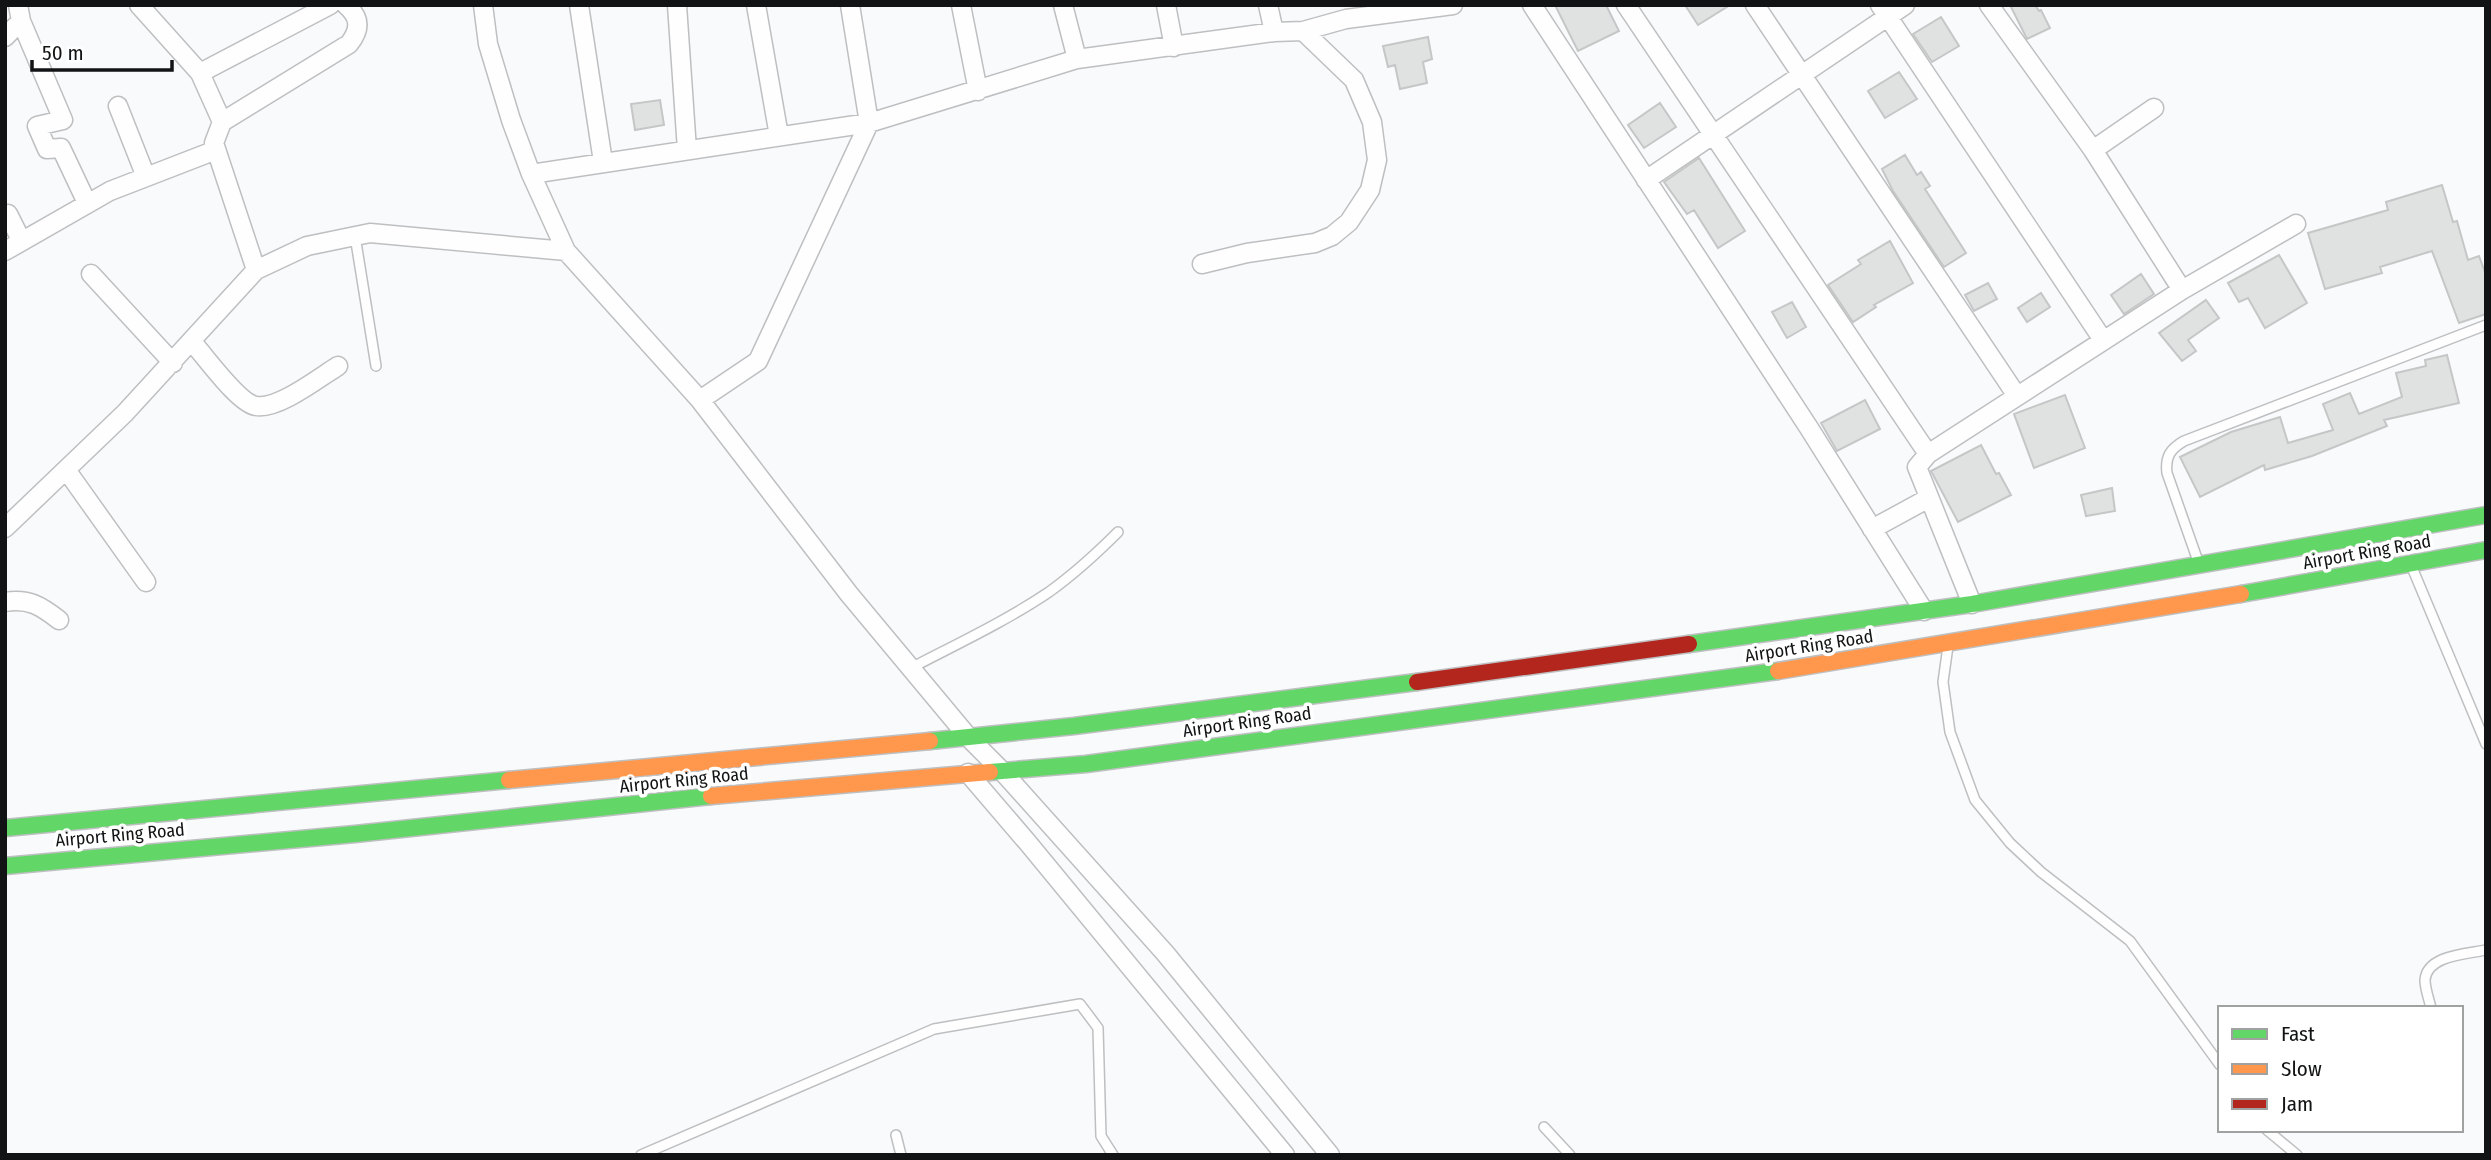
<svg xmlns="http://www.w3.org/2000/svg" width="2491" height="1160" font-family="'Fira Sans Condensed',sans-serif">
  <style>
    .building { fill: #e0e1e1; stroke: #c6c6c7; stroke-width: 2 }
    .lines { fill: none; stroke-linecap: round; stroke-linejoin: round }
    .lane-casing { stroke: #bebfc0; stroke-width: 12 }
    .street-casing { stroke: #bebfc0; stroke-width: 21 }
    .fast-casing { stroke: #bebfc0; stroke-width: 19 }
    .slow-casing { stroke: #bebfc0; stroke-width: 19 }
    .jam-casing { stroke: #bebfc0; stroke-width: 19 }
    .lane { stroke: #fefeff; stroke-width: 9 }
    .street { stroke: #fefeff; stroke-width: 18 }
    .fast { stroke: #63d668; stroke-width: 16 }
    .slow { stroke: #ff974d; stroke-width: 16 }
    .jam { stroke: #b3261e; stroke-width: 16 }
    .labels { text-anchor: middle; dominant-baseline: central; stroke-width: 7; stroke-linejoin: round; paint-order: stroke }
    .street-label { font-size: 18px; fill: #121314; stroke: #fff }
  </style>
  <rect width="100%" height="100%" fill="#f8fafc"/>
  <!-- building -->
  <path class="building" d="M1555 5H1606L1619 31 1578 51Z
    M1685 5H1730L1698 25Z
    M2010 5H2035L2039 11 2041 10 2050 28 2027 39Z
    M1941 17 1959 46 1932 62 1913 34Z
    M1428 37 1432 59 1423 62 1427 83 1400 89 1395 65 1388 67 1383 46Z
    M1899 72 1917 99 1885 118 1868 91Z
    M660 100 664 125 635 130 631 104Z
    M1660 103 1676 127 1644 148 1628 125Z
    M1905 155 1917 175 1921 172 1930 186 1925 189 1966 253 1944 267 1893 191 1882 169Z
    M1699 158 1745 231 1718 248 1694 210 1687 214 1664 182Z
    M2442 185 2453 222 2457 221 2468 260 2479 256 2486 275V314L2459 323 2432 251 2380 267 2382 273 2325 289 2308 233 2388 210 2386 202Z
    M1890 241 1913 283 1874 305 1876 307 1853 322 1828 285 1861 264 1858 260Z
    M2279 255 2307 303 2265 328 2248 298 2239 302 2228 283Z
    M2141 274 2154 294 2124 314 2111 295Z
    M1988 283 1997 299 1974 311 1965 295Z
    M2041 293 2050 307 2027 322 2018 308Z
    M2206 300 2219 318 2188 340 2196 351 2182 361 2159 333Z
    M1792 302 1806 327 1787 338 1772 312Z
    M2447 355 2459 403 2384 420 2387 426 2312 456 2265 470 2264 465 2200 497 2180 457 2231 432 2280 417 2288 443 2333 430 2323 404 2350 393 2359 414 2402 397 2396 373 2426 366 2425 360Z
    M2065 395 2085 448 2034 468 2014 414Z
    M1865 400 1880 429 1837 451 1821 423Z
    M1981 445 1996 474 1999 473 2011 495 1958 522 1931 471Z
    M2112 488 2115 511 2086 516 2081 495Z"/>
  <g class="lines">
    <!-- lane casing -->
    <g class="lane-casing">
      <path id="lane" d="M355 236 376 366
        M2199 564 2167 473C2165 457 2170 449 2184 441L2486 325
        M2411 565 2486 744
        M1948 646 1943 682 1950 732 1975 800 2010 843 2041 872 2130 941 2220 1065
        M911 668C957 644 1006 621 1049 592 1074 574 1096 554 1118 532
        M2431 1008C2429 999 2425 989 2425 980 2427 955 2467 954 2486 950
        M1544 1127 1570 1155
        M2267 1130 2297 1155
        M896 1135 901 1155
        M641 1155 934 1029 1080 1004 1098 1028 1101 1136 1113 1155"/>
    </g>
    <!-- street casing -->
    <g class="street-casing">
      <path id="street" d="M18 5 21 21 63 120 37 126 47 149 61 148 87 203
        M139 5 200 73 222 122
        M483 5 488 44 511 120 531 174 566 251 700 400 849 594 969 738 1002 771 1165 953 1330 1155
        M579 5 603 162
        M677 5 687 150
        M756 5 779 136
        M961 5 978 91
        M1063 5 1077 59
        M1166 5 1174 47
        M1268 5 1274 32
        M1532 5 1809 428 1924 611
        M1626 5 1928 454
        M1755 5 2017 396
        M1880 5 2103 340
        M1989 5 2093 150 2182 290
        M5 37 21 21
        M200 73 330 5
        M118 106 146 177
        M2093 150 2154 108
        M531 174 869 123 1077 59 1274 32 1303 31 1346 19 1453 5
        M1646 180 1905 5
        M5 215 8 214 21 240
        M5 251 110 191 216 150
        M1202 264 1247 253 1315 243 1332 236 1349 222 1370 190 1377 160 1372 122 1354 80 1303 31
        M256 270 214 143 222 122 349 44C361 29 360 17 346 5
        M91 274 173 363
        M192 342C206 357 238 403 256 406 278 410 320 377 338 366
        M700 400 758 361 869 123 850 5
        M67 471 146 582
        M5 528 125 413 256 270 307 246 370 233 566 251
        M1872 529 1929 498
        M5 602C29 598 41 606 59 620
        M1972 604 1917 467 1928 454 2182 290 2296 224
        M968 773 1028 843 1285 1155"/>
    </g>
    <!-- fast casing -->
    <g class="fast-casing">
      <path id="fast" d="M2241 594 2486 550
        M1689 644 1972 604 2486 515
        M930 741 1074 726 1417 682
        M990 772 1086 764 1778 671
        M5 828 509 780
        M5 866 355 834 711 796"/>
    </g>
    <!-- slow casing -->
    <g class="slow-casing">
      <path id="slow" d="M1778 671 2241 594
        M509 780 930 741
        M711 796 990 772"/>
    </g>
    <!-- jam casing -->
    <g class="jam-casing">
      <path id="jam" d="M1417 682 1689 644"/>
    </g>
    <!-- lane -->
    <use href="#lane" class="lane"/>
    <!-- street -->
    <use href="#street" class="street"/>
    <!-- fast -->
    <use href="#fast" class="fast"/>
    <!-- slow -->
    <use href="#slow" class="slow"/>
    <!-- jam -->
    <use href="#jam" class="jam"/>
  </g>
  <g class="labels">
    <!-- street labels -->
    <g class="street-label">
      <text transform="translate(2367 552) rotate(-10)">Airport Ring Road</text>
      <text transform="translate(1809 646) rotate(-9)">Airport Ring Road</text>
      <text transform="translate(1247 722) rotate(-8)">Airport Ring Road</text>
      <text transform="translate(684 780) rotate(-6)">Airport Ring Road</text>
      <text transform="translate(120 835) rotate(-5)">Airport Ring Road</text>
    </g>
  </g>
  <!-- border -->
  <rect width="2491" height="1160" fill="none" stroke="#121314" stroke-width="14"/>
  <!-- legend -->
  <rect x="2218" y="1006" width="245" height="126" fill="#ffffff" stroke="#a0a1a1" stroke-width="2"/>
  <rect x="2232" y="1029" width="35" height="10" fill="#63d668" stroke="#a0a1a1" stroke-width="2"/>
  <text x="2281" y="1041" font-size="21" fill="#121314">Fast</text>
  <rect x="2232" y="1064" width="35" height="10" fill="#ff974d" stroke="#a0a1a1" stroke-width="2"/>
  <text x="2281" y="1076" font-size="21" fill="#121314">Slow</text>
  <rect x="2232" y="1099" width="35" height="10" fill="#b3261e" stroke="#a0a1a1" stroke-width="2"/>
  <text x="2281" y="1111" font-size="21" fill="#121314">Jam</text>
  <!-- scale -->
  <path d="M32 60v10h140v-10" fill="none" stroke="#121314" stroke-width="3.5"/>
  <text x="42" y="60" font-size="21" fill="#121314" stroke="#ffffff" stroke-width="5" paint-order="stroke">50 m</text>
</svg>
